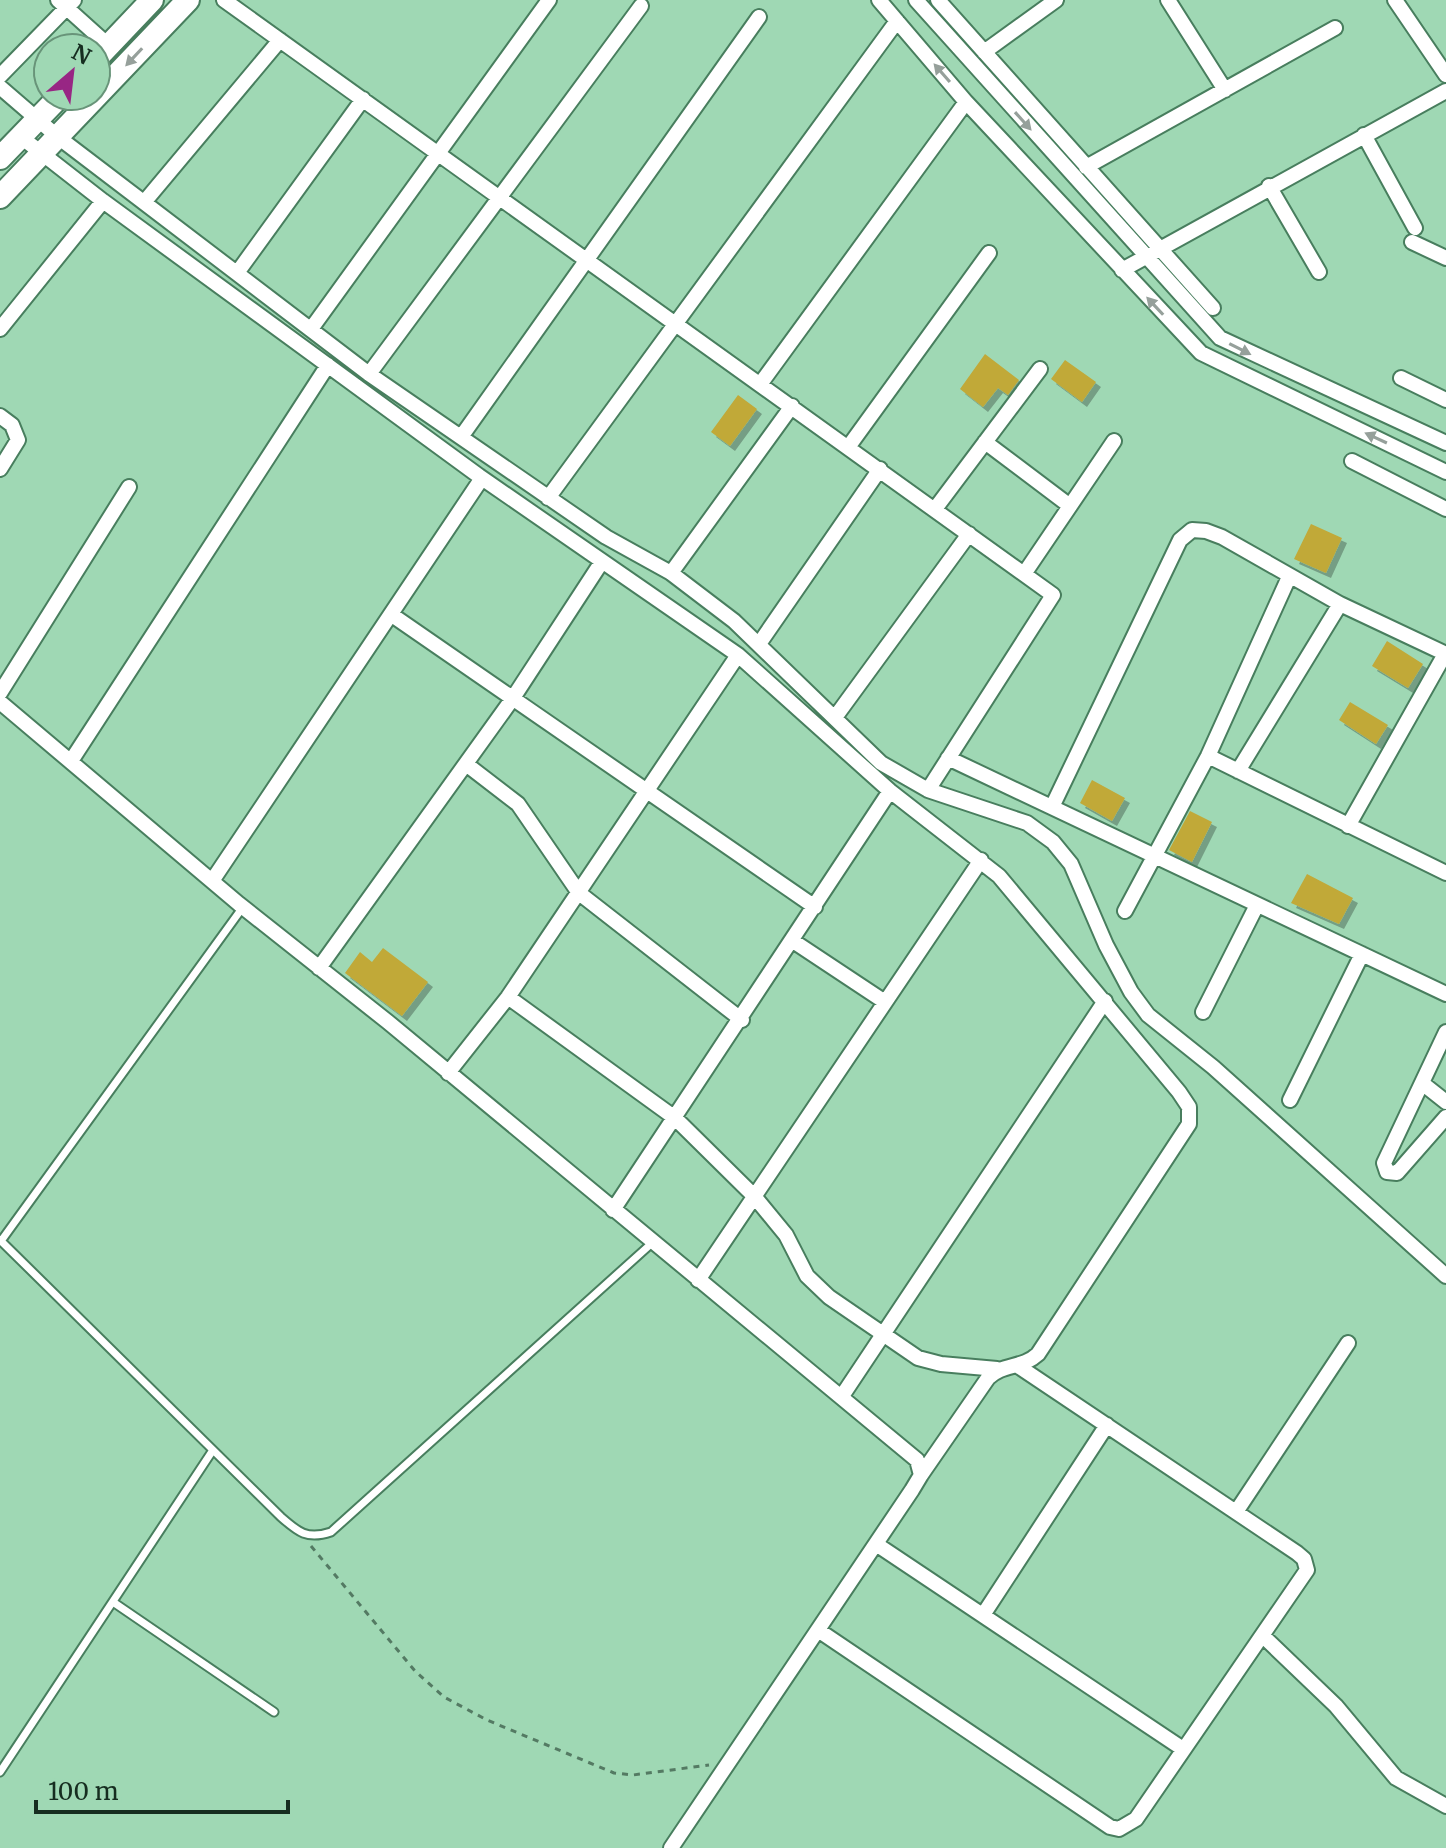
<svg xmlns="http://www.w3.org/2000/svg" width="1446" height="1848" font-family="Merriweather,serif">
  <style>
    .building { fill: #c1a938; filter: url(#shadow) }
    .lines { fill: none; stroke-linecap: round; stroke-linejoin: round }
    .service-casing { stroke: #487e5e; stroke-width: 11 }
    .minor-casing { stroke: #487e5e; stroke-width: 18 }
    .primary-casing { stroke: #487e5e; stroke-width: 26 }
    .path { stroke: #547a63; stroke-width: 3; stroke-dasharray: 6 6; stroke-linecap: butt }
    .service { stroke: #fff; stroke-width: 7 }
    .minor { stroke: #fff; stroke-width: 14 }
    .primary { stroke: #fff; stroke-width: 22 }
    .oneway { fill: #96a09b }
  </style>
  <defs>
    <filter id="shadow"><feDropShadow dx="5" dy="5" stdDeviation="0" flood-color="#0004"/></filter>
  </defs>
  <rect width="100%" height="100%" fill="#9fd8b4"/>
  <!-- building -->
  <path class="building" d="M985 354 1019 380 1008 395 998 388 983 407 960 389Z
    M1065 360 1096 382 1082 402 1051 379Z
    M738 395 757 409 730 446 711 432Z
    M1311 524 1342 538 1326 573 1294 559Z
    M1387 641 1423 664 1408 688 1372 666Z
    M1350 702 1388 725 1376 744 1339 720Z
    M1092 780 1125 798 1112 821 1080 803Z
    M1190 811 1212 822 1192 862 1169 850Z
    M1307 874 1353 898 1339 924 1291 903Z
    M383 948 428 982 402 1016 345 973 360 952 372 962Z"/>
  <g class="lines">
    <!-- service casing -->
    <g class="service-casing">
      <path id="service" d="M0 1240 281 1517C298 1532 307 1540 331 1532L652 1243
        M1 1241 243 907
        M113 1602 274 1712
        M0 1772 213 1450"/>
    </g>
    <!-- minor casing -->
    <g class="minor-casing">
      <path id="minor" d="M58 0 109 46
        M224 0 1053 595 928 790
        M879 0 966 102 1201 353 1446 472
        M916 0 1220 338 1446 443
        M938 0 1213 308
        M1168 0 1225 90
        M1395 0 1446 75
        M984 52 1056 0
        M0 76 74 0
        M0 87 58 137 369 374 606 537 671 573 734 621 881 763 928 790 1027 823 1053 842 1071 864 1106 945 1131 992 1148 1015 1213 1067 1446 1276
        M1364 135 1415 228
        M21 137 103 201 479 476 738 655 890 791 999 876 1179 1092 1189 1107V1124L1038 1354C1022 1369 1003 1363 988 1378L921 1475
        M1086 167 1335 28
        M1269 186 1319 272
        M146 200 280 40
        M1412 242 1446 258
        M1122 270 1446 91
        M237 273 363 99
        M0 329 103 201
        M311 329 549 0
        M369 374 641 6
        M1401 378 1446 400
        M761 383 966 102
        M0 416 12 425 18 440 0 469
        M461 437 759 17
        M985 442 1070 506
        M849 446 989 253
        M1352 461 1446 509
        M548 498 897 21
        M935 509 1040 369
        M671 573 792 406
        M1024 574 1114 441
        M392 615 815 907
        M759 644 880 469
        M0 693 129 487
        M0 702 239 904 388 1022 917 1460 921 1475 912 1490 671 1848
        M836 716 969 534
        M1208 756 1446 873
        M948 758 1446 994
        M71 761 328 365
        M466 764 518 804 579 893 742 1020
        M1238 771 1340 604
        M1052 807 1180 540 1192 530 1206 531 1222 537 1340 604 1446 654
        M1348 826 1445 654
        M212 881 482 478
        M1125 911 1208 756 1289 577
        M793 941 885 1002
        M319 968 513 698 601 563
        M508 997 675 1118 754 1196 786 1235 807 1276 829 1297 918 1358 941 1364 997 1369
        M1203 1012 1257 905
        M1446 1032 1384 1163 1387 1172 1397 1173 1446 1117
        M448 1073 508 997 738 655
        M1422 1083 1446 1102
        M1290 1100 1362 954
        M613 1210 890 791
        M698 1280 981 860
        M842 1396 1105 1001
        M1236 1512 1348 1343
        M876 1544 1183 1749
        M983 1615 1107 1425
        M818 1630 1110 1827 1119 1829 1136 1819 1307 1570 1304 1559 1297 1553 1018 1366
        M1263 1636 1336 1706 1396 1778 1446 1806"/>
    </g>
    <!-- primary casing -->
    <g class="primary-casing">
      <path id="primary" d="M96 59 152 0
        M0 158 60 96
        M0 197 188 0"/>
    </g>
    <!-- path -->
    <path class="path" d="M311 1546 415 1671 444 1697 487 1720 614 1773 633 1775 709 1765"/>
    <!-- service -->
    <use href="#service" class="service"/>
    <!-- minor -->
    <use href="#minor" class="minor"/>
    <!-- primary -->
    <use href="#primary" class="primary"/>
  </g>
  <!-- one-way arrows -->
  <defs><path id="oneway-solid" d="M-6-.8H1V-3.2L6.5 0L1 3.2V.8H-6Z" transform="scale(2)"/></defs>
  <g class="oneway">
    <use href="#oneway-solid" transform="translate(134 57) rotate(133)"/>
    <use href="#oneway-solid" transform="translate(942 73) rotate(-131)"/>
    <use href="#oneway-solid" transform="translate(1023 121) rotate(48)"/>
    <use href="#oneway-solid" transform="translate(1155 306) rotate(-133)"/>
    <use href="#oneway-solid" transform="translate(1240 349) rotate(27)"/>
    <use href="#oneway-solid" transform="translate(1376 438) rotate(-155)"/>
  </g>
  <!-- north arrow -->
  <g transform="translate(72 72) rotate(28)"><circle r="38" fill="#9fd8b4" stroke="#689479" stroke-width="2"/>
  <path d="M0-6L14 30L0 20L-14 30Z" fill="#982684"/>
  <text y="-12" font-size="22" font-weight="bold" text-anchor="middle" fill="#162d20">N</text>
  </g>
  <!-- scale -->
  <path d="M36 1800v12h252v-12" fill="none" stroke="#162d20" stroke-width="4"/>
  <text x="48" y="1800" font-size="24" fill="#162d20" stroke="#9fd8b4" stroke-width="6" paint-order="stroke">100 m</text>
</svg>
